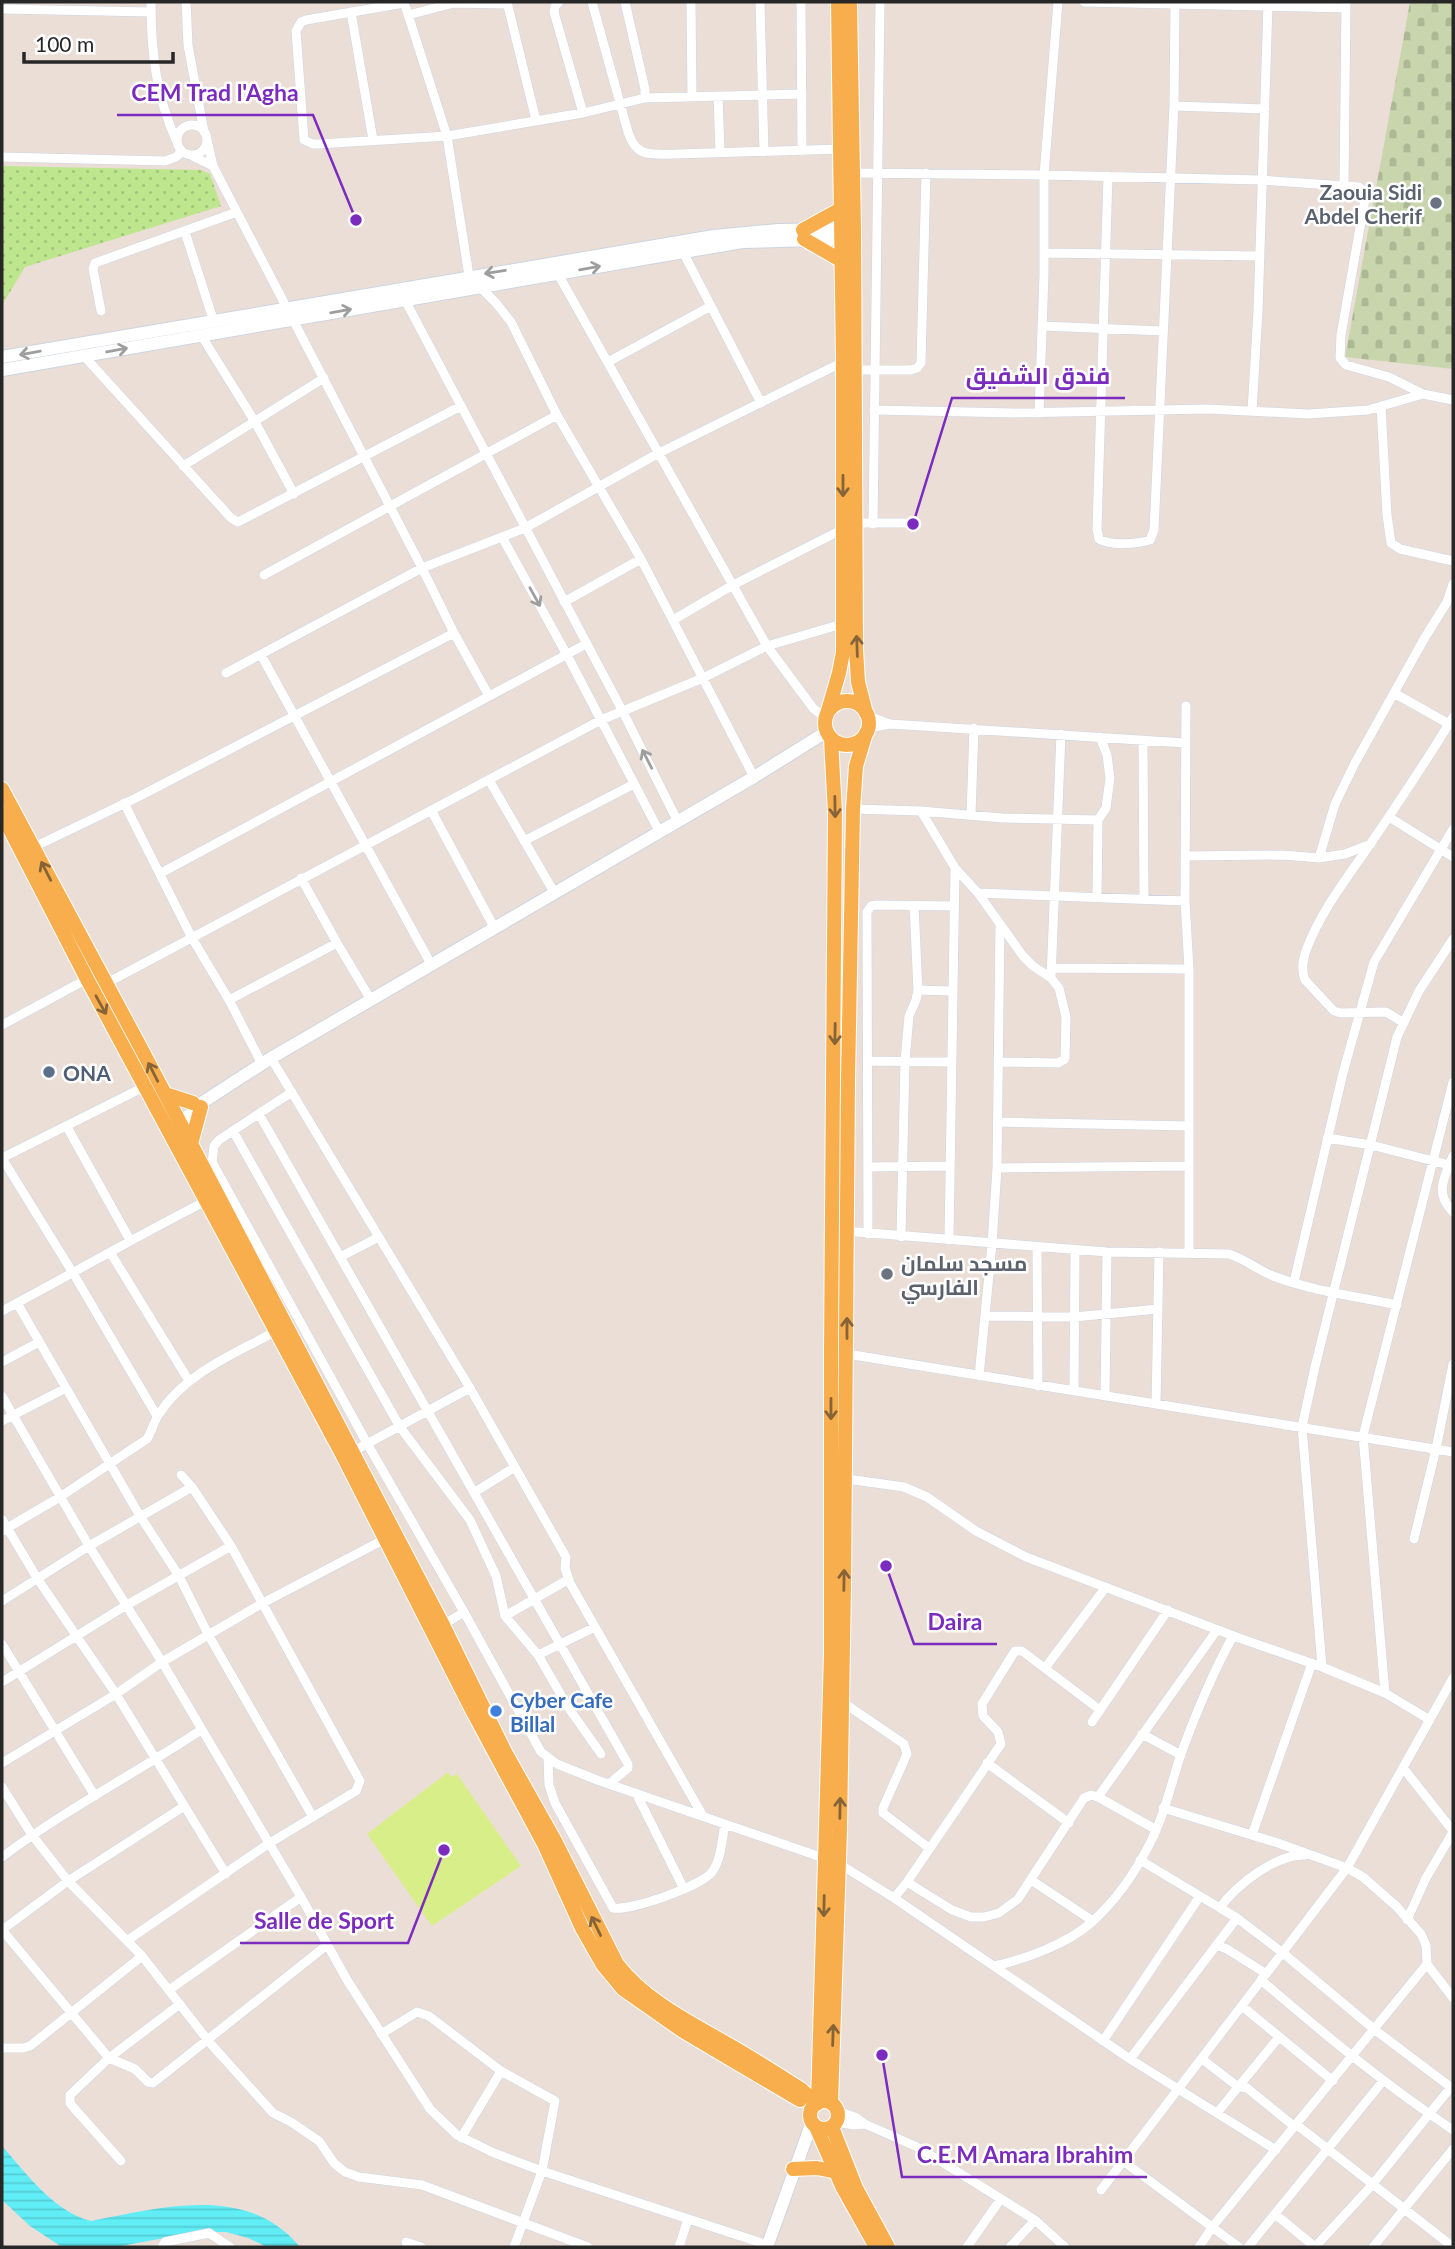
<svg xmlns="http://www.w3.org/2000/svg" width="1455" height="2249" font-family="Lato,Cairo,sans-serif">
  <style>
    .cemetery { fill: url(#cemetery-stones) }
    .park { fill: url(#park-dots) }
    .pitch { fill: #d8ef89 }
    .water { fill: url(#water-rules) }
    .lines { fill: none; stroke-linecap: round; stroke-linejoin: round }
    .minor-casing { stroke: #ccd5e2; stroke-width: 10 }
    .tertiary-casing { stroke: #ccd5e2; stroke-width: 14 }
    .secondary-casing { stroke: #ccd5e2; stroke-width: 14 }
    .primary-casing { stroke: #fff; stroke-width: 16 }
    .minor { stroke: #fff; stroke-width: 9 }
    .tertiary { stroke: #fff; stroke-width: 12 }
    .secondary { stroke: #fff; stroke-width: 12 }
    .primary { stroke: #f9ae4d; stroke-width: 14 }
    .oneway { stroke: #9e9e9e }
    .oneway2 { stroke: #866438 }
    .worship-dot { fill: #6b7280; stroke: #fff; stroke-width: 2.5 }
    .service-dot { fill: #5c6f8a; stroke: #fff; stroke-width: 2.5 }
    .shop-dot { fill: #3f7fe0; stroke: #fff; stroke-width: 2.5 }
    .labels { text-anchor: middle; dominant-baseline: central; stroke-width: 5; stroke-linejoin: round; paint-order: stroke }
    .worship-label { font-size: 21px; font-weight: bold; fill: #5b616d; stroke: #fff; text-anchor: end }
    .service-label { font-size: 21px; font-weight: bold; fill: #4e5e75; stroke: #fff; text-anchor: start }
    .shop-label { font-size: 21px; font-weight: bold; fill: #366cbe; stroke: #fff; text-anchor: start }
    .leader { fill: none; stroke: #7b2cbf; stroke-width: 2.5 }
    .callout-dot { fill: #7b2cbf; stroke: #fff; stroke-width: 2.5 }
    .callout-label { font-size: 23px; text-anchor: middle; font-weight: bold; fill: #7b2cbf; stroke: #fff; stroke-width: 5; stroke-linejoin: round; paint-order: stroke }
  </style>
  <defs>
    <pattern id="cemetery-stones" width="16" height="16" patternUnits="userSpaceOnUse" patternTransform="scale(1.75)"><rect width="16" height="16" fill="#c9d6ad"/><path d="M2 7V4a2 2 0 0 1 4 0v3zM10 15v-3a2 2 0 0 1 4 0v3z" fill="#adb895"/></pattern>
    <pattern id="park-dots" width="8" height="8" patternUnits="userSpaceOnUse" patternTransform="scale(1.75)"><rect width="8" height="8" fill="#bee68e"/><path d="M2 2h.1M6 6h.1" fill="none" stroke="#a3c57a" stroke-width="1.8" stroke-linecap="round"/></pattern>
    <pattern id="water-rules" width="6" height="5" patternUnits="userSpaceOnUse" patternTransform="scale(1.75)"><rect width="6" height="5" fill="#61edf6"/><path d="M0 2.5h6" fill="none" stroke="#54cbd3"/></pattern>
  </defs>
  <rect width="100%" height="100%" fill="#ebded7"/>
  <!-- cemetery -->
  <path class="cemetery" d="M1410 2H1453V369L1345 357Z"/>
  <!-- park -->
  <path class="park" d="M2 166 201 170 210 174 221 206 25 267 2 305Z"/>
  <!-- pitch -->
  <path class="pitch" d="M448 1772 451 1777 457 1774 521 1866 432 1926 367 1834Z"/>
  <!-- water -->
  <path class="water" d="M2 2146C26 2173 54 2212 91 2221 161 2208 247 2183 300 2247H267L248 2238 226 2232H196L116 2247H62L30 2226 2 2200Z"/>
  <g class="lines">
    <!-- minor casing -->
    <g class="minor-casing">
      <path id="minor" d="M151 2C151 51 156 97 177 142
        M186 2 188 45 204 132
        M404 2 447 136 469 276 496 303 511 322 557 415 641 559 754 777
        M507 2 536 120
        M559 2 555 6 554 12 583 113
        M592 2 628 132C637 159 651 154 676 154L841 149
        M625 2 645 89V98
        M691 2 692 97
        M760 2 764 152
        M801 2 802 151
        M1084 2 1346 8
        M404 3 306 20 301 22 296 31 304 140 313 144H319L447 136 583 113 645 98 802 94
        M2 9 151 12
        M351 12 373 140
        M408 15 454 3 507 4
        M718 96 720 152
        M1174 106 1265 109
        M177 140a15 15 0 1 1 30 0a15 15 0 1 1-30 0Z
        M207 140 213 166 422 568 454 633 489 696
        M188 154 213 166
        M2 157 165 161 176 157 182 151
        M853 173 1044 175 1261 180 1359 187 1364 191 1365 199 1341 335 1340 358 1346 365 1389 377 1423 394 1453 400
        M1108 176 1097 529 1099 539C1110 546 1137 544 1150 540L1154 530 1174 106 1175 2
        M1344 186 1346 2
        M185 232 214 322
        M683 252 761 403
        M1044 253 1260 256
        M558 274 767 646 813 708 825 718
        M405 300 623 712 677 820
        M101 311 93 269 95 263 237 212
        M1042 326 1163 331
        M201 335 255 422 294 494
        M84 356 231 518 238 522 461 406
        M608 362 711 306
        M855 370H911L917 368 921 363 926 173
        M1381 406 1387 515 1391 543 1400 549 1453 561
        M874 410 1015 413 1208 409 1308 414 1368 410 1423 394
        M1252 411 1258 311 1268 5 1277 2
        M1039 413 1044 275V175L1058 2
        M183 466 324 378
        M873 524 880 2
        M502 537 567 655 659 831
        M264 575 557 415
        M564 602 641 559
        M673 620 733 585 855 523H910
        M261 655 431 964
        M226 673 422 568 525 528 659 453 843 362
        M1394 693 1449 724
        M1186 706 1185 901 1189 969V1252
        M868 716 890 724 869 728
        M890 724 1185 743
        M1143 740 1144 899
        M489 780 554 892
        M124 803 192 938 229 1000 262 1064
        M853 809 921 811 955 868 978 893 1023 956 1033 966 1051 978 1059 988 1066 1017 1065 1059 1058 1063 1000 1062
        M431 810 494 927
        M921 811 1002 818 1098 820
        M971 815 974 728
        M1389 817 1453 857
        M524 841 634 784
        M34 847 136 798 454 633
        M1185 856 1283 855 1319 858 1335 804 1355 763 1424 639 1447 602 1453 584
        M1319 858 1345 854 1371 844
        M161 873 586 644
        M301 878 337 943 371 1000
        M978 893 1185 901
        M1097 897 1098 820 1106 808 1110 778 1107 755 1100 737
        M1051 968 1189 969
        M1051 978 1061 734
        M105 984 601 720 703 678 767 646 842 624
        M918 990 952 991
        M229 1000 337 943
        M1404 1023 1386 1012 1341 1013 1334 1011 1305 980C1301 970 1303 958 1307 948 1322 909 1348 877 1371 843 1399 802 1427 760 1453 717
        M2 1025 87 979
        M271 1058 470 1388 566 1557 565 1568 570 1583 703 1816
        M868 1061 950 1062
        M259 1114 628 1764V1768L609 1784
        M998 1122 1189 1126
        M67 1127 130 1240
        M233 1131 400 1427 470 1520 496 1576 505 1616 538 1655 568 1707 601 1754
        M1327 1138 1371 1145 1449 1165
        M1453 1156C1444 1178 1434 1193 1453 1212
        M2 1158 73 1273 157 1416
        M2 1158 146 1086
        M212 1162 214 1146 219 1140 292 1092
        M202 1166 212 1162 368 1445 464 1612 541 1752 557 1764 597 1780 838 1863 894 1898 1130 2059 1276 2150
        M868 1167 949 1166
        M997 1168 1189 1166
        M832 1230 1107 1252 1229 1254C1245 1259 1258 1270 1273 1276 1312 1291 1356 1296 1397 1305
        M868 1234 867 912 871 906 876 905 954 906
        M901 1237 905 1061 909 1016 916 1000 918 990 914 906
        M949 1240 955 868
        M1037 1248 1038 1386
        M110 1252 189 1381
        M340 1257 379 1237
        M1294 1282 1343 1073 1374 962 1453 829
        M17 1303 140 1516 179 1576 209 1636 313 1817
        M2 1311C70 1275 137 1236 206 1201
        M985 1316 1074 1317 1158 1309
        M847 1354 1453 1452
        M2 1362 39 1342
        M979 1376 992 1244 997 1168 1000 925
        M1074 1391 1075 1250
        M1105 1395 1107 1252
        M2 1396 89 1546 162 1662 301 1897 347 1980 430 2109 457 2135 494 2153 542 2171 768 2245
        M1156 1404 1159 1252
        M2 1421 66 1388
        M352 1452 470 1388
        M840 1478 904 1487 927 1497 976 1531 1026 1557 1239 1638 1322 1667 1385 1693 1430 1720
        M475 1492 515 1467
        M2 1519 37 1578 116 1694 226 1874
        M2 1531 60 1497 147 1439C152 1431 154 1421 159 1414 185 1373 235 1354 276 1331
        M1414 1539 1436 1449 1453 1364
        M2 1601 89 1546 192 1487
        M505 1616 569 1579
        M443 1625 464 1612
        M2 1644 95 1796
        M538 1655 595 1627
        M1322 1667 1302 1427 1315 1367 1397 1037 1419 991 1453 939
        M1045 1668 1106 1587
        M2 1682 125 1606 231 1546
        M1385 1693 1363 1436 1453 1082
        M841 1701 904 1744 907 1754 883 1808V1813L929 1848
        M1092 1722 1168 1610
        M1142 1734 1181 1755
        M548 1758 549 1785 555 1803 613 1908C630 1911 700 1887 712 1872 721 1861 722 1839 725 1824
        M2 1763 116 1694 162 1662 261 1604 385 1539
        M987 1763 1069 1823
        M1404 1769 1453 1831
        M2 1787 32 1835 68 1881 142 1956 210 2043 273 2113 291 2122 319 2141 334 2163 345 2172 359 2177 422 2185 588 2247
        M636 1793 684 1889
        M1163 1808 1278 1843 1347 1868 1363 1877 1396 1906 1421 1934 1426 1945 1427 1964 1453 1998
        M1155 1829 1098 1797 1217 1630
        M1252 1835 1312 1663
        M2 1857C65 1810 136 1773 201 1730
        M1140 1860 1200 1896
        M1031 1880 1093 1921
        M907 1882 1001 1744 998 1732 983 1716 982 1704 1015 1651H1022L1100 1710
        M894 1898 907 1882 952 1910 971 1917H984L999 1913 1018 1899 1084 1798 1091 1795 1098 1797
        M1237 1918 1283 1953 1375 2030 1453 2089
        M1407 1920 1426 1878 1453 1832
        M2 1930 109 2058 135 2069 148 2082 153 2083 327 1945
        M2 1930 68 1881 183 1807
        M128 1940 268 1844 356 1791 360 1781 231 1546 192 1487 181 1475
        M1216 1945 1227 1949 1265 1973 1261 1980C1324 2034 1384 2084 1453 2130
        M994 1966C1026 1959 1067 1944 1092 1922 1115 1901 1135 1873 1149 1845 1164 1817 1171 1784 1181 1754 1196 1713 1212 1674 1233 1636
        M169 1990 301 1897
        M1242 2006 1333 2081
        M381 2034 417 2012 429 2016 501 2071 555 2101 542 2171 514 2247
        M1103 2041 1200 1896 1220 1908
        M2 2048H23L30 2046 142 1956
        M1130 2059 1237 1918 1220 1908C1236 1885 1276 1854 1305 1855
        M1202 2059 1237 2086 1247 2088 1295 2127
        M1217 2113 1279 2037
        M836 2122 854 2125 865 2124 855 2117 837 2111
        M865 2124 915 2146 937 2159 1035 2220 1065 2247
        M1297 2125 1453 2247
        M461 2138 501 2071
        M121 2161 74 2108 70 2103V2095L109 2058 180 2004
        M1123 2161 1239 2247
        M1101 2190 1347 1868 1453 1678
        M1275 2214 1315 2247
        M406 2242 421 2247
        M162 2247 165 2242 209 2233 230 2247
        M679 2247 688 2219
        M967 2247 1000 2200
        M1010 2247 1035 2220
        M1199 2247 1213 2226 1427 1964
        M1248 2247 1383 2081
        M1315 2247 1372 2185 1451 2087
        M1373 2247 1453 2149"/>
    </g>
    <!-- tertiary casing -->
    <g class="tertiary-casing">
      <path id="tertiary" d="M2 357 714 236 779 230 850 229
        M2 370 742 242 851 239
        M171 1127 197 1110 203 1102 271 1058 754 777 826 732"/>
    </g>
    <!-- secondary casing -->
    <g class="secondary-casing">
      <path id="secondary" d="M767 2247 812 2122"/>
    </g>
    <!-- primary casing -->
    <g class="primary-casing">
      <path id="primary" d="M850 2 854 229 856 649 858 682 866 713
        M803 230 841 209
        M804 239 842 261
        M825 723a22 22 0 1 1 44 0a22 22 0 1 1-44 0Z
        M828 711 839 673 843 652V362L838 2
        M2 789 143 1052 443 1625 505 1752 555 1841 617 1964C650 2007 705 2029 751 2058 768 2068 785 2079 802 2090L817 2104
        M2 814 87 979 342 1454 472 1710 545 1846 582 1928 603 1965 623 1989 683 2031 800 2100
        M165 1094 193 1103
        M191 1144 201 1107
        M810 2115a14 14 0 1 1 28 0a14 14 0 1 1-28 0Z
        M818 2103 831 1654V1350L835 813 831 739
        M831 2103 840 1829 844 1585 848 1081 853 809 856 766 866 733
        M816 2127 842 2186 876 2247
        M832 2127 856 2188 888 2247
        M793 2169 817 2168 837 2172"/>
    </g>
    <!-- minor -->
    <use href="#minor" class="minor"/>
    <!-- tertiary -->
    <use href="#tertiary" class="tertiary"/>
    <!-- secondary -->
    <use href="#secondary" class="secondary"/>
    <!-- primary -->
    <use href="#primary" class="primary"/>
  </g>
  <!-- one-way arrows -->
  <defs><path id="oneway-shaft" d="M-6 0H5M1.5-3L5.5 0L1.5 3" fill="none" stroke-width="1.6" stroke-linecap="round" stroke-linejoin="round" transform="scale(1.75)"/></defs>
  <g class="oneway">
    <use href="#oneway-shaft" transform="translate(590 268) rotate(-10)"/>
    <use href="#oneway-shaft" transform="translate(495 272) rotate(171)"/>
    <use href="#oneway-shaft" transform="translate(341 311) rotate(-10)"/>
    <use href="#oneway-shaft" transform="translate(117 350) rotate(-10)"/>
    <use href="#oneway-shaft" transform="translate(30 353) rotate(170)"/>
    <use href="#oneway-shaft" transform="translate(535 597) rotate(61)"/>
    <use href="#oneway-shaft" transform="translate(647 759) rotate(-117)"/>
  </g>
  <g class="oneway2">
    <use href="#oneway-shaft" transform="translate(843 486) rotate(90)"/>
    <use href="#oneway-shaft" transform="translate(857 646) rotate(-92)"/>
    <use href="#oneway-shaft" transform="translate(835 807) rotate(89)"/>
    <use href="#oneway-shaft" transform="translate(46 871) rotate(-117)"/>
    <use href="#oneway-shaft" transform="translate(101 1005) rotate(61)"/>
    <use href="#oneway-shaft" transform="translate(835 1034) rotate(91)"/>
    <use href="#oneway-shaft" transform="translate(153 1072) rotate(-117)"/>
    <use href="#oneway-shaft" transform="translate(847 1328) rotate(-90)"/>
    <use href="#oneway-shaft" transform="translate(831 1409) rotate(90)"/>
    <use href="#oneway-shaft" transform="translate(844 1580) rotate(-89)"/>
    <use href="#oneway-shaft" transform="translate(840 1808) rotate(-89)"/>
    <use href="#oneway-shaft" transform="translate(824 1906) rotate(91)"/>
    <use href="#oneway-shaft" transform="translate(596 1926) rotate(-116)"/>
    <use href="#oneway-shaft" transform="translate(833 2035) rotate(-88)"/>
  </g>
  <!-- markers -->
  <g class="worship-dot">
    <circle cx="1436" cy="203" r="7"/>
    <circle cx="887" cy="1274" r="7"/>
  </g>
  <circle class="service-dot" cx="49" cy="1072" r="7"/>
  <circle class="shop-dot" cx="496" cy="1711" r="7"/>
  <g class="labels">
    <!-- worship labels -->
    <g class="worship-label">
      <text x="1422" y="191">Zaouia Sidi<tspan x="1422" dy="24">Abdel Cherif</tspan></text>
      <text x="901" y="1262" text-anchor="start">مسجد سلمان<tspan x="901" dy="24">الفارسي</tspan></text>
    </g>
    <!-- service labels -->
    <g class="service-label">
      <text x="63" y="1072">ONA</text>
    </g>
    <!-- shop labels -->
    <g class="shop-label">
      <text x="510" y="1699">Cyber Cafe<tspan x="510" dy="24">Billal</tspan></text>
    </g>
  </g>
  <!-- callouts -->
  <path class="leader" d="M356 220L313 115H117M913 524L952 398H1125M886 1566L914 1644H997M444 1850L408 1943H240M882 2055L902 2177H1147"/>
  <g class="callout-dot">
    <circle cx="356" cy="220" r="7"/>
    <circle cx="913" cy="524" r="7"/>
    <circle cx="886" cy="1566" r="7"/>
    <circle cx="444" cy="1850" r="7"/>
    <circle cx="882" cy="2055" r="7"/>
  </g>
  <g class="callout-label">
    <text x="215" y="101">CEM Trad l'Agha</text>
    <text x="1038" y="384">فندق الشفيق</text>
    <text x="955" y="1630">Daira</text>
    <text x="324" y="1929">Salle de Sport</text>
    <text x="1025" y="2163">C.E.M Amara Ibrahim</text>
  </g>
  <!-- border -->
  <rect width="1455" height="2249" fill="none" stroke="#272727" stroke-width="7"/>
  <!-- scale -->
  <path d="M24 52v10h149v-10" fill="none" stroke="#272727" stroke-width="3.5"/>
  <text x="35" y="52" font-size="21" fill="#272727" stroke="#ffffff" stroke-width="5" paint-order="stroke">100 m</text>
</svg>
